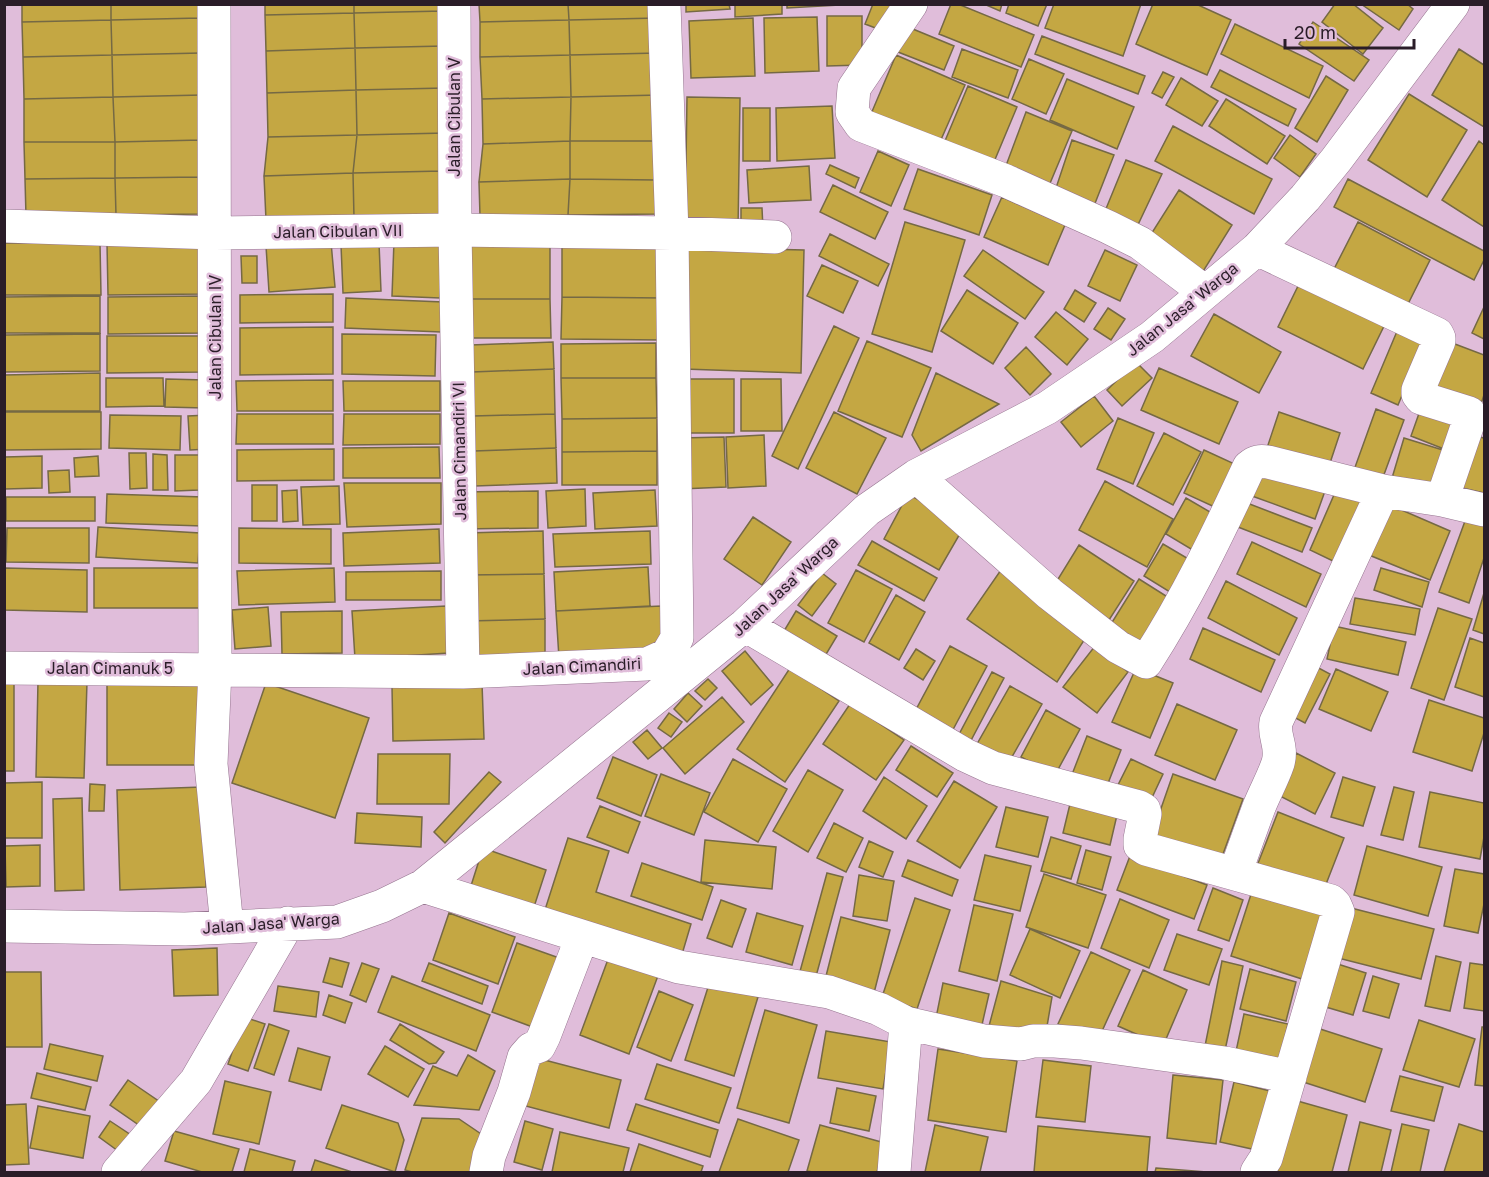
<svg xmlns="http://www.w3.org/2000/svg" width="1489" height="1177" font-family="'Golos Text',sans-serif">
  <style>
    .building { fill: #c4a743; stroke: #756944; stroke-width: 1.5 }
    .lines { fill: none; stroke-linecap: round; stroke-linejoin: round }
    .minor-casing { stroke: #967590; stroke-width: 34 }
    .minor { stroke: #fff; stroke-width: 33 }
    .labels { text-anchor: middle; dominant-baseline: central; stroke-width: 5; stroke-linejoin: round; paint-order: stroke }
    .street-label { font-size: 16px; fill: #2a1d28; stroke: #e0bdda }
  </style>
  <rect width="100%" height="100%" fill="#e0bdda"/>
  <!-- building -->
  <path class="building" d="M22 4H111V20L22 22Z
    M111 4H200V18L111 20Z
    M265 4H354V13L265 15Z
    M354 4H443V11L354 13Z
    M479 4H568L569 20 480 22Z
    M568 4H657L658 18 569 20Z
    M686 4H729L730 9 686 12Z
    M735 4H782V14L735 17Z
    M787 4H839V5L787 8Z
    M873 4 897 5 886 32 865 24Z
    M951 4H958L1034 35 1021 67 939 34Z
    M984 4H1002L1000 11Z
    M1009 4H1047L1038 26 1006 13Z
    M1054 4H1141L1123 56 1045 28Z
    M1153 4H1196L1231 20 1207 75 1136 44Z
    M1335 4H1353L1383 28 1363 54 1322 22Z
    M1361 4H1407L1413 9 1399 30Z
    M443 11 444 46 355 48 354 13Z
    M354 13 355 48 266 51 265 15Z
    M827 16H862V65L827 66Z
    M817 17 819 71 765 73 764 18Z
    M200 18 201 53 112 55 111 20Z
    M658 18V53L570 55 569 20Z
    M753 18 755 76 691 78 689 21Z
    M111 20 112 55 23 57 22 22Z
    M569 20 570 55 480 57V22Z
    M1313 22 1369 60 1354 81 1299 44Z
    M1235 24 1323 66 1309 98 1221 54Z
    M908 27 954 46 944 70 898 52Z
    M1042 36 1145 76 1138 94 1035 54Z
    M444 46 445 88 356 90 355 48Z
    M355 48 356 90 267 93 266 51Z
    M962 49 1018 70 1008 98 952 77Z
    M1459 49 1484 65V127L1432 95Z
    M201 53 202 95 113 97 112 55Z
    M658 53 660 95 571 97 570 55Z
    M112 55 113 97 24 99 23 57Z
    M570 55 571 97 482 99 480 57Z
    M896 55 965 85 936 151 868 121Z
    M1029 59 1064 74 1046 114 1012 99Z
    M1220 70 1296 109 1288 126 1211 87Z
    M1163 72 1174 77 1162 98 1152 93Z
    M1326 76 1348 90 1317 142 1295 128Z
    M1181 78 1218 101 1202 126 1166 105Z
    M1067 79 1134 107 1117 149 1050 120Z
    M968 86 1017 107 991 169 942 148Z
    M445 88 446 133 357 135 356 90Z
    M356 90 357 135 268 137 267 93Z
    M1409 94 1467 130 1427 197 1368 160Z
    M202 95 201 140 115 142 113 97Z
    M660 95 656 141H570L571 97Z
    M113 97 115 142H24V99Z
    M571 97 570 141 483 144 482 99Z
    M687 97 740 98 738 230 685 229Z
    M1226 99 1285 136 1267 164 1209 126Z
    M832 106 835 158 777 161 776 108Z
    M743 108H770V161H743Z
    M1026 112 1072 131 1048 188 1004 171Z
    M1173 126 1272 179 1254 214 1155 161Z
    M446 133 442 171 353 173 357 135Z
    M357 135 353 173 264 176 268 137Z
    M1290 135 1316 154 1300 177 1274 158Z
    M201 140V177L115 178V142Z
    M1072 140 1114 155 1092 211 1054 194Z
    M570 141H656V180L570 179Z
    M570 141V179L479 182 483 144Z
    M1479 141 1484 145V227L1442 200Z
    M24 142H115V178L25 179Z
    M878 151 909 165 891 206 860 192Z
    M1126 160 1162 174 1135 231 1103 216Z
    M830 165 859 178 855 188 826 174Z
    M809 166 811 200 749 203 747 170Z
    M918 169 992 195 979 235 904 209Z
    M442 171 444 216 354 218 353 173Z
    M353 173 354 218 266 220 264 176Z
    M201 177 202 214 116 215 115 178Z
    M115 178 116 215 26 216 25 179Z
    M570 179 656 180 657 214 568 215Z
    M570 179 568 215 480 216 479 182Z
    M1348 179 1484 251V260L1474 280 1334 207Z
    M833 185 888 212 875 239 820 212Z
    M1179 190 1232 225 1202 273 1148 239Z
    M1002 197 1065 225 1048 265 984 237Z
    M741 208H762L763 229H741Z
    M905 222 965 240 932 352 872 334Z
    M1358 222 1430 260 1406 308 1333 271Z
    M830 234 889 264 878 286 819 256Z
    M394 241 442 243 440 298 392 296Z
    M469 241H550V299H469Z
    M203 242 204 294 108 295 107 243Z
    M331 242 335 287 269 292 266 246Z
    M562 242 664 243V298L562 297Z
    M4 243H100L101 295H5Z
    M379 243 381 291 343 293 341 245Z
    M687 247 804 250 801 373 684 369Z
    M983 250 1044 292 1025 319 964 276Z
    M1105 250 1137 265 1120 301 1088 286Z
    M241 256H257V283H242Z
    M822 265 858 281 843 313 807 296Z
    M1301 280 1386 322 1363 369 1278 327Z
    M967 290 1018 323 993 364 941 331Z
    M1075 290 1096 303 1084 322 1064 309Z
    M333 294V322L240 323V295Z
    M100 296V333H4V297Z
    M203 296 204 333 108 334V297Z
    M562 297 664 298 663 340 561 339Z
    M346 298 443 302 441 332 345 328Z
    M469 299H550L551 338H469Z
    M1484 307V339L1472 333Z
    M1108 308 1125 319 1111 340 1094 329Z
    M1056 312 1088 339 1067 365 1035 337Z
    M1214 314 1281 352 1259 393 1191 356Z
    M834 326 859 338 798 469 772 456Z
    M333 327V374L240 375V328Z
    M1398 329 1425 341 1398 405 1371 393Z
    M100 334V371L4 372V335Z
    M342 334 436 335 435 376 342 374Z
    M107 336H203L204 372 107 373Z
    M867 341 931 368 902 437 838 411Z
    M1447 341 1484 355V395L1481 404 1431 385Z
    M553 342 554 369 472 372 471 345Z
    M656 343V378H561V344Z
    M1026 347 1051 374 1030 395 1005 368Z
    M1136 362 1152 378 1122 406 1107 390Z
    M1159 368 1238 402 1219 444 1141 410Z
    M554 369 555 414 473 416 472 372Z
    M100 373V411H4V375Z
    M936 373 999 404 921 451 912 435Z
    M106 378H163L164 406 106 407Z
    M561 378H656L657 418 562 419Z
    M166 379 206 380 205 408 165 407Z
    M684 379H734V433H684Z
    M741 379H781L782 431H741Z
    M333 380V411H237L236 381Z
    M343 381H440V411H344Z
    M1094 396 1113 421 1081 447 1061 422Z
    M1422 405 1456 419 1444 449 1411 436Z
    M1376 409 1404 420 1382 480 1354 470Z
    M4 412H101V449L5 450Z
    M834 412 886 438 857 494 806 468Z
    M1279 412 1340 433 1326 475 1265 454Z
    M237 414H333V444H236Z
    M344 414H440V444L343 445Z
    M555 414 556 448 474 451 473 416Z
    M110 415 181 416 180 450 109 448Z
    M208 415 210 449 190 450 188 416Z
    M657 418V451L562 452V419Z
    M1118 418 1154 433 1133 484 1097 469Z
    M1164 433 1201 452 1173 505 1137 486Z
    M764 435 766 486 728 488 726 437Z
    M1473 436 1484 438V493L1462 488Z
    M724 437 726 487 681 489 679 438Z
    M1404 438 1446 451 1434 492 1392 478Z
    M439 447 440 478H343V448Z
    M556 448 557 483 475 486 474 451Z
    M334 449V480L237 481V450Z
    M1204 450 1239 466 1219 509 1184 493Z
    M657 451V485H562V452Z
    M129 453H146L147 488 130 489Z
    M153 454 167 455 168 490H153Z
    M175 455H199V490L175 491Z
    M42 456V488L5 489V457Z
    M98 456 99 476 75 477 74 458Z
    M1262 469 1325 491 1315 519 1252 496Z
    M69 470 70 492 49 493 48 471Z
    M1105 481 1173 519 1147 567 1079 530Z
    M344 483H441V524L347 527Z
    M252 485H277V521H252Z
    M339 486 340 524 303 525 301 487Z
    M1337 488 1363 499 1335 562 1310 550Z
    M585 489 586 526 548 528 546 491Z
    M297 490 298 521 283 522 282 491Z
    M655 490 657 526 595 529 593 493Z
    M538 491V528L462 529 461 492Z
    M107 494 204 497 203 526 106 523Z
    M908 494 965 525 939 570 884 539Z
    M6 497H95V521H6Z
    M1186 498 1222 519 1201 555 1166 534Z
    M1247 503 1312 528 1302 552 1238 527Z
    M1390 505 1450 531 1430 580 1369 555Z
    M1468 513 1484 519V558L1469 603 1439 592Z
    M753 517 791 542 762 585 724 559Z
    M98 527 200 533 198 563 96 557Z
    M7 528H89V563L6 562Z
    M239 528 331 529V564L239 563Z
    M439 529 440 563 344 566 343 533Z
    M543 531 544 574 467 575 466 533Z
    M650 531 651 564 555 567 553 534Z
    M872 541 937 578 924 601 858 565Z
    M1252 542 1321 574 1306 607 1237 574Z
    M1163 544 1197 564 1178 597 1144 576Z
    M1079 545 1134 581 1109 620 1055 584Z
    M648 567 650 606 556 611 554 572Z
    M1003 567 1092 628 1057 682 967 619Z
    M5 568 87 570V612L4 610Z
    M94 568H199V608H94Z
    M334 568 335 602 239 605 237 571Z
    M1381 568 1429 582 1422 607 1374 590Z
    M856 570 892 589 864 642 828 623Z
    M441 571V600H346V572Z
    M822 573 836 584 812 616 798 605Z
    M544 574 545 619 468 621 467 575Z
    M1139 579 1174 601 1142 655 1106 632Z
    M1226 581 1297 618 1279 655 1208 618Z
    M1484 593V634L1473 630Z
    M896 595 925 612 899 660 869 643Z
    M1355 598 1420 609 1415 635 1350 624Z
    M446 606 449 653 355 659 352 611Z
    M661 606 663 653 559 658 556 611Z
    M268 607 271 646 235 649 232 610Z
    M1438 608 1472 619 1444 700 1411 688Z
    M342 611V653L282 654 281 612Z
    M796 611 837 636 822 661 781 636Z
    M545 619V659L469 661 468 621Z
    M1334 626 1406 642 1398 675 1327 659Z
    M1203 628 1275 660 1261 692 1190 659Z
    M1470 638 1484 643V697L1455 687Z
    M950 646 987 666 949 737 912 717Z
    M1095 646 1128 672 1097 713 1063 687Z
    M916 649 935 661 923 680 904 668Z
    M745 651 773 685 751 705 722 671Z
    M1311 664 1330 674 1305 723 1286 713Z
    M790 668 839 701 785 782 737 749Z
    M1136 668 1173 683 1150 738 1112 722Z
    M1336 669 1388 692 1371 731 1319 709Z
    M992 672 1004 678 968 746 956 740Z
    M107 678H204V765H107Z
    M708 679 717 688 705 700 695 691Z
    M4 680H14V771H4Z
    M38 681 87 682 84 778 36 777Z
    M266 683 369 718 335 818 232 783Z
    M482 683 484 739 393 741 392 686Z
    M1010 686 1042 704 1009 762 977 744Z
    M688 693 702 706 687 722 674 709Z
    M722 697 744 722 685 774 663 748Z
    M1429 700 1484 718V733L1472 771 1413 752Z
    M850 704 904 740 876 780 823 744Z
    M1177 704 1237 730 1215 780 1155 755Z
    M1046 710 1080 729 1055 775 1021 757Z
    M669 713 682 722 671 737 658 728Z
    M647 730 662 748 648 759 633 742Z
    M1087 736 1121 750 1105 791 1071 777Z
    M911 746 953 773 937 797 896 770Z
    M1296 753 1335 773 1315 814 1276 794Z
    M378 754H450L449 804H377Z
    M613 757 657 775 641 816 597 798Z
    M733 759 787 789 758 842 704 812Z
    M1131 759 1163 774 1149 804 1116 789Z
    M808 770 843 790 808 852 773 831Z
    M489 772 501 782 445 843 434 832Z
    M661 774 710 793 694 835 645 816Z
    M1173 774 1243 799 1219 865 1150 840Z
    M884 777 927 806 906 839 863 811Z
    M1343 777 1375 787 1363 826 1331 817Z
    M954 781 997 807 960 868 917 841Z
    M42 782V838H4V783Z
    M90 784 105 785 104 811H89Z
    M202 787 206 887 120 890 117 790Z
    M1394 787 1414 792 1403 840 1381 835Z
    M1430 792 1484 803V837L1480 859 1419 847Z
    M82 798 84 890 55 891 53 799Z
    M1070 804 1117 815 1110 845 1063 833Z
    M600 806 640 822 628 853 587 837Z
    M1006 807 1048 817 1038 857 996 847Z
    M1278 812 1344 838 1321 897 1255 871Z
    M357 813 422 817 421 847 355 843Z
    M834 823 863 838 846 872 817 858Z
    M1051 837 1081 846 1071 879 1041 871Z
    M568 838 609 851 596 892 691 924 680 961 543 916Z
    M705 840 776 847 772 889 701 882Z
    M869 841 893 852 883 877 859 867Z
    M40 845V886L6 887 5 846Z
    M1367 846 1442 867 1428 916 1354 895Z
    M483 848 546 870 532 913 469 892Z
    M1086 850 1111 857 1102 890 1077 883Z
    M985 855 1031 866 1020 911 974 900Z
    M1130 856 1207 885 1194 919 1117 890Z
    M908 860 958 880 952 896 902 876Z
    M642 863 713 887 702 920 631 896Z
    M1455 869 1484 874V904L1478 933 1444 926Z
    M827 873 843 877 815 980 799 975Z
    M1044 874 1106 895 1088 948 1026 927Z
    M859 875 894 881 887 921 853 916Z
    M1255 882 1326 906 1302 979 1231 956Z
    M1213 888 1243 900 1229 941 1198 930Z
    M915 898 950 910 917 1009 882 997Z
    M1120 899 1169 920 1149 968 1101 948Z
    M721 900 746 909 732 947 707 938Z
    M974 905 1013 914 997 981 959 971Z
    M1351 908 1434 929 1421 979 1338 958Z
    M449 913 515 937 498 984 433 960Z
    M757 913 803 926 792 965 746 952Z
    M841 917 890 930 874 993 825 980Z
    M1030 929 1080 951 1060 998 1010 975Z
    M1177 934 1222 949 1209 985 1164 970Z
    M517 943 562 959 538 1029 492 1012Z
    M217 948 218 995 174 996 172 950Z
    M1091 952 1130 970 1097 1042 1058 1024Z
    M610 954 659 973 629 1054 580 1035Z
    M1436 956 1461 962 1450 1011 1425 1006Z
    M330 958 349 963 342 987 323 982Z
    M1325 960 1366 973 1353 1015 1312 1003Z
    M1222 961 1243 966 1224 1055 1204 1051Z
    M362 963 379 969 366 1002 350 995Z
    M429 963 488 986 482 1004 422 981Z
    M1470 963 1484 965V1011L1464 1008Z
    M1250 969 1296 982 1286 1021 1240 1009Z
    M1143 970 1187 990 1163 1046 1118 1026Z
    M4 972H41L42 1047H4Z
    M392 976 490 1015 476 1051 378 1012Z
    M1373 976 1399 984 1389 1018 1363 1011Z
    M710 981 758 997 734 1076 685 1060Z
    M1001 981 1052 997 1045 1038 989 1026Z
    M943 983 989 994 981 1029 936 1018Z
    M278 986 319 992 316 1017 274 1011Z
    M659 991 693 1005 671 1061 637 1047Z
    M329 995 352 1003 345 1023 323 1015Z
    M765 1010 817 1025 789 1123 737 1108Z
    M1244 1014 1288 1024 1279 1065 1235 1056Z
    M244 1017 265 1024 248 1071 228 1064Z
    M1419 1020 1475 1039 1459 1087 1403 1070Z
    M269 1024 289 1031 274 1075 254 1068Z
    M400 1024 444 1052 436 1063 429 1064 390 1040Z
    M1314 1027 1382 1049 1365 1102 1297 1080Z
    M1482 1027H1484V1086L1475 1085Z
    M826 1031 891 1042 883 1089 818 1078Z
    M50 1044 103 1056 97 1081 44 1069Z
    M385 1046 424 1069 408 1097 368 1074Z
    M298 1048 330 1057 321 1090 289 1081Z
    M938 1049 1017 1061 1006 1132 928 1120Z
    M468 1055 495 1071 479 1110 414 1105 433 1066 457 1076Z
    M533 1057 621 1080 609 1128 522 1105Z
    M1043 1060 1091 1066 1085 1122 1036 1117Z
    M657 1064 731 1088 719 1123 645 1099Z
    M37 1073 91 1087 85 1110 31 1098Z
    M1173 1075 1223 1080 1216 1144 1167 1138Z
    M1400 1076 1443 1087 1434 1121 1391 1111Z
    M128 1080 163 1104 146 1130 110 1105Z
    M225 1081 271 1092 259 1144 213 1134Z
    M1234 1082 1274 1092 1261 1151 1220 1142Z
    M837 1088 876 1096 869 1131 830 1123Z
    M1287 1098 1347 1115 1332 1172H1281L1267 1169Z
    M26 1104 29 1164 4 1165V1105Z
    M636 1104 718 1130 710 1157 627 1130Z
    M342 1105 398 1123 404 1140 395 1172 326 1148Z
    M38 1106 90 1116 83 1158 30 1148Z
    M422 1118 459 1119 487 1138 476 1172H412L405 1170Z
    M738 1119 799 1140 788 1172H719Z
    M110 1121 137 1139 125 1156 99 1137Z
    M525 1121 553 1129 542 1170 514 1162Z
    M1360 1122 1391 1130 1381 1172H1348Z
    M1402 1124 1429 1130 1420 1172H1391Z
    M1459 1124 1484 1132V1172H1444Z
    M820 1125 885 1143 877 1172H813L807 1171Z
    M935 1125 988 1137 980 1172H925Z
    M1038 1126 1150 1137 1147 1172H1034Z
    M174 1131 239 1149 232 1172H202L165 1161Z
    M560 1132 629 1148 623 1172H552Z
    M639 1144 703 1166 701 1172H630Z
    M250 1149 295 1161 292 1172H244Z
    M315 1160 352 1172H311Z
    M1156 1168 1207 1172H1155Z"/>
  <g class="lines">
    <!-- minor casing -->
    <g class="minor-casing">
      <path id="minor" d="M214 4 215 669 211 764 227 927
        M454 4 455 230 463 672
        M911 4 854 88 852 112 861 125 1006 181 1108 227 1140 243 1205 292
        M4 226 215 233 455 230 672 233 775 237
        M1257 249 1437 334 1439 338V341L1418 390V394L1421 398 1469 413 1470 418 1442 500 1484 510
        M916 476 1050 594 1118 647 1146 662C1186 600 1218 534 1249 467 1256 461 1260 461 1268 462L1383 491 1442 500
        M745 625 965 755 993 768 1139 807 1144 810 1145 814 1140 839V845L1146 849 1331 901 1335 905 1338 912 1266 1158 1257 1172
        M4 668 463 672 647 664 667 655 677 638 672 233 664 4
        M1235 874C1243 851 1251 829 1259 807 1265 792 1273 778 1278 763 1283 745 1273 737 1276 722L1383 491
        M423 886 679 967 829 992 879 1009 906 1023 894 1172
        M4 926 185 929 337 922 382 906 423 886 745 625 867 510 916 476 1047 408 1152 337 1257 249 1305 198 1336 160 1453 4
        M906 1023 984 1041 1021 1044 1033 1041H1055L1081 1043 1225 1063 1290 1077
        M118 1172 196 1081 288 923
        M486 1172 489 1156 514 1092 524 1057 531 1049 539 1046 544 1036 582 937"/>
    </g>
    <!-- minor -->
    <use href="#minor" class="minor"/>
  </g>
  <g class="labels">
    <!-- street labels -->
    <g class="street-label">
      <text transform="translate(454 117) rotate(-90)">Jalan Cibulan V</text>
      <text transform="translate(338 231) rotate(-1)">Jalan Cibulan VII</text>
      <text transform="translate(1182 309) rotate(-39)">Jalan Jasa' Warga</text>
      <text transform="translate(215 337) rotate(-90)">Jalan Cibulan IV</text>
      <text transform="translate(459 451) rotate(-91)">Jalan Cimandiri VI</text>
      <text transform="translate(785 586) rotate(-43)">Jalan Jasa' Warga</text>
      <text transform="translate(582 666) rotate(-3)">Jalan Cimandiri</text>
      <text x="110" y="668">Jalan Cimanuk 5</text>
      <text transform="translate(271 923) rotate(-4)">Jalan Jasa' Warga</text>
    </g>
  </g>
  <!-- border -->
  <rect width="1489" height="1177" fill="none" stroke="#2a1d28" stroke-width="12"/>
  <!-- scale -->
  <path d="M1285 39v9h129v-9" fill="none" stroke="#2a1d28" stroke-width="3"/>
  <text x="1294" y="39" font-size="18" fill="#2a1d28" stroke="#e0bdda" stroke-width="4.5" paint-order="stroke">20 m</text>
</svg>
